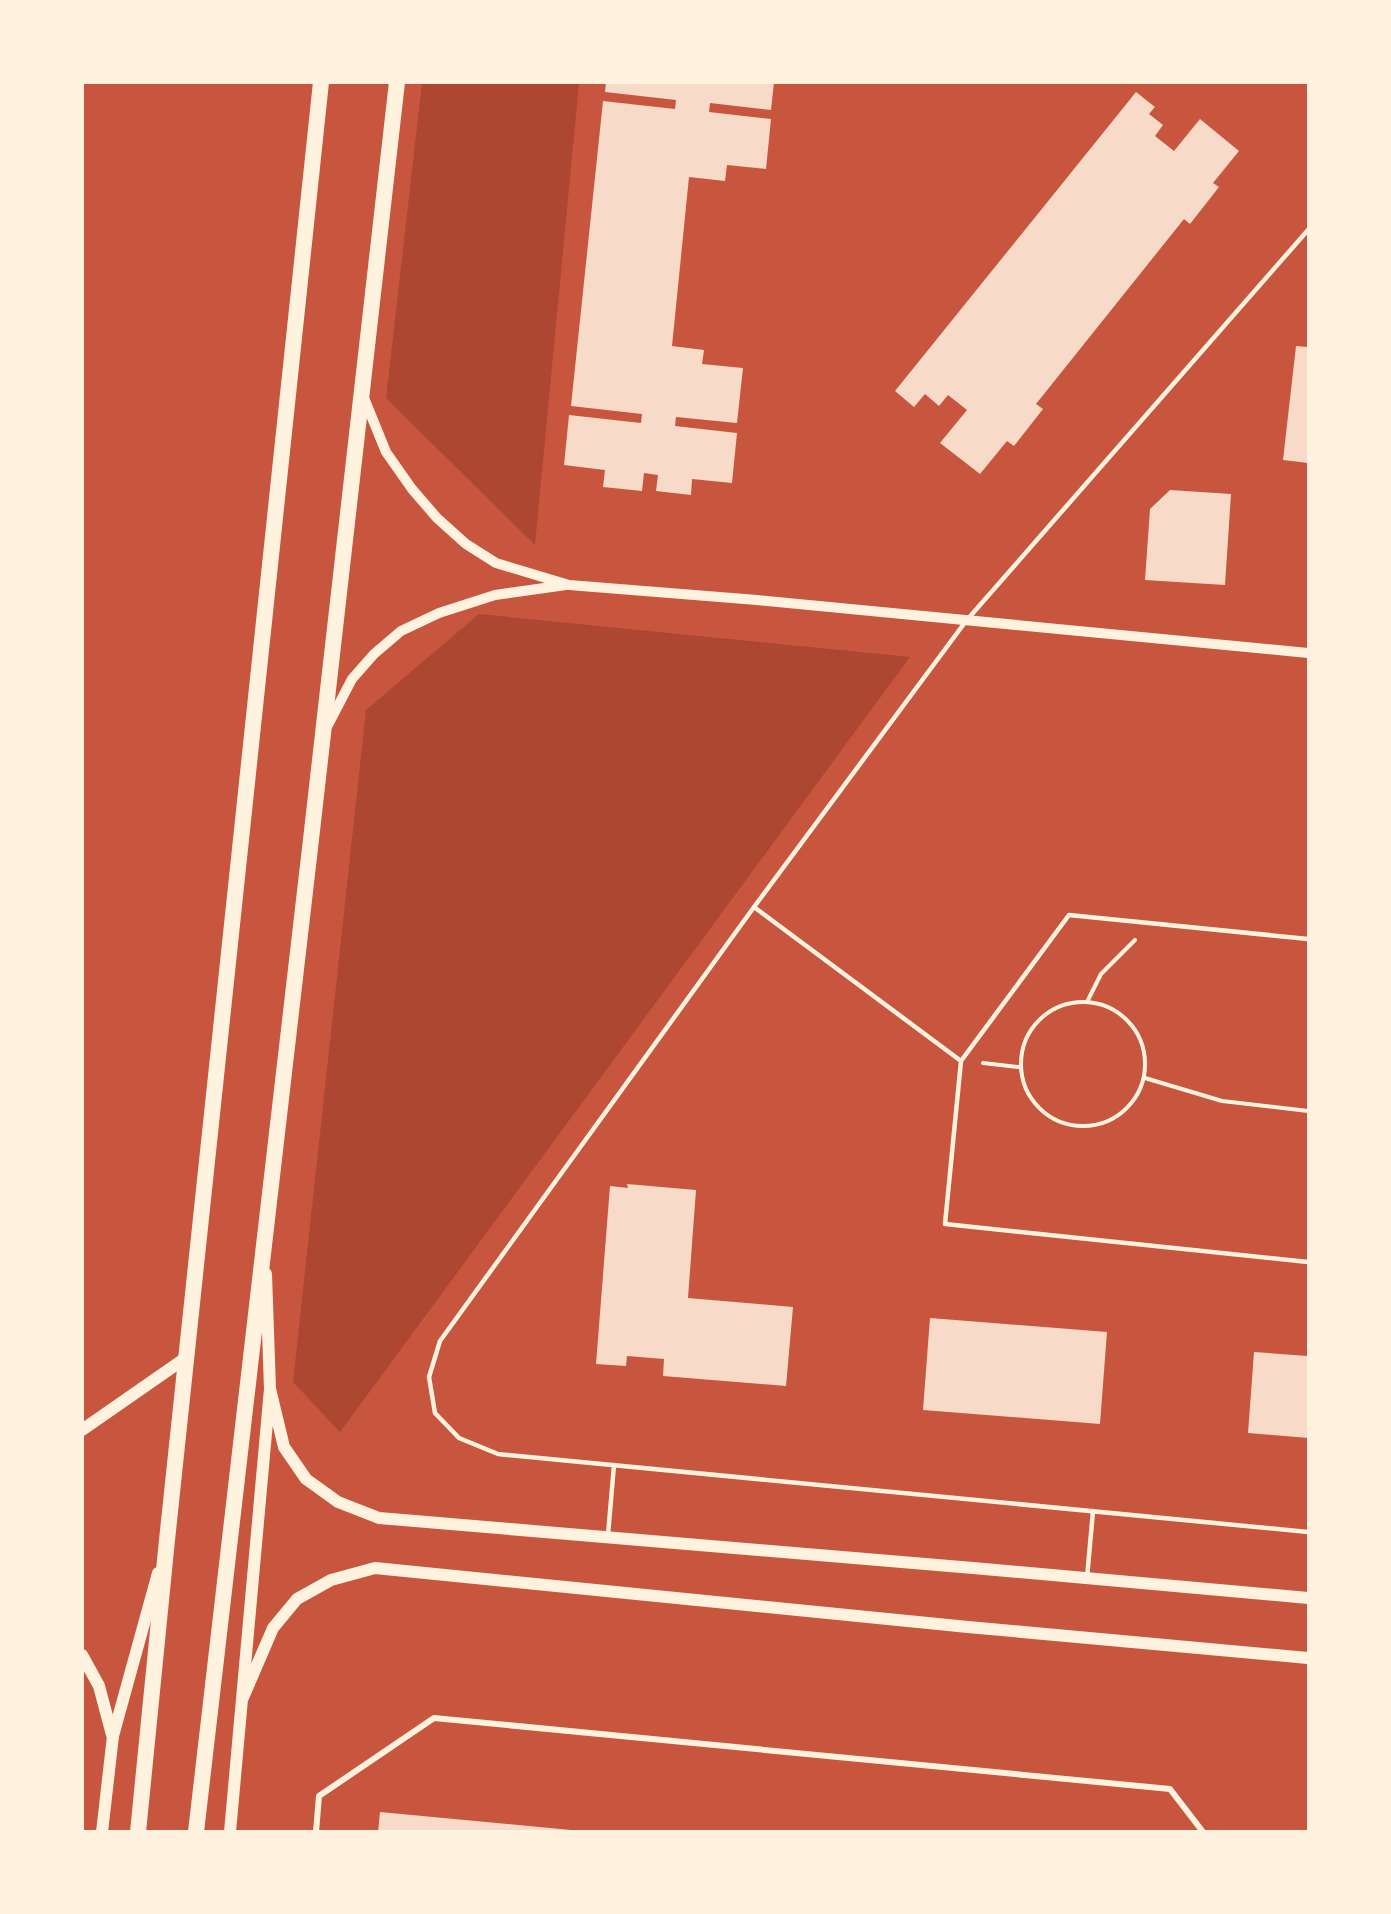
<svg xmlns="http://www.w3.org/2000/svg" width="1391" height="1914" font-family="Commissioner,sans-serif">
  <style>
    .green { fill: #ae4732 }
    .building { fill: #f7dbc8 }
    .lines { fill: none; stroke-linecap: round; stroke-linejoin: round }
    .path { stroke: #fff3e0; stroke-width: 4 }
    .service { stroke: #fff3e0; stroke-width: 4.5 }
    .minor { stroke: #fff3e0; stroke-width: 6 }
    .tertiary { stroke: #fff3e0; stroke-width: 10 }
    .secondary { stroke: #fff3e0; stroke-width: 12 }
    .trunk { stroke: #fff3e0; stroke-width: 16 }
  </style>
  <rect width="100%" height="100%" fill="#c8553d"/>
  <!-- green -->
  <path class="green" d="M422 83H579L535 545 386 398Z
    M479 614 910 657 340 1432 293 1382 366 710Z"/>
  <!-- building -->
  <path class="building" d="M606 82H774L771 110 710 103 709 112 771 119 766 169 727 165 725 181 689 177 672 346 704 350 702 364 743 368 737 423 676 417 675 426 737 433 732 483 692 479 691 495 656 491 658 475 644 473 642 491 603 487 605 470 564 465 569 415 641 423 642 414 571 406 603 101 675 109 676 100 605 92Z
    M1136 92 1155 107 1149 114 1163 125 1155 136 1174 151 1200 119 1239 151 1213 183 1219 187 1190 224 1184 219 1036 404 1043 409 1014 446 1007 441 980 474 940 443 967 410 948 395 939 406 925 394 914 407 895 391Z
    M1296 346 1308 347V463L1283 460Z
    M1170 490 1231 494 1225 585 1145 580 1150 509Z
    M627 1184 696 1190 688 1298 793 1307 786 1386 663 1376 664 1359 627 1356 626 1366 596 1364 610 1186 628 1188Z
    M930 1318 1107 1332 1100 1424 923 1410Z
    M1254 1352 1308 1356V1438L1248 1433Z
    M380 1812 571 1830V1832H378Z"/>
  <g class="lines">
    <!-- path -->
    <path class="path" d="M1088 1000 1101 974 1135 940
      M1021 1064a62 62 0 1 1 124 0a62 62 0 1 1-124 0Z
      M983 1063 1019 1067
      M1145 1078 1222 1101 1308 1111"/>
    <!-- service -->
    <path class="service" d="M1308 230 966 621 754 907 440 1341 429 1377 435 1413 459 1438 498 1454 1308 1532
      M754 907 961 1061
      M1308 939 1069 915 961 1061 945 1224 1308 1262
      M608 1535 614 1465
      M1087 1578 1093 1511"/>
    <!-- minor -->
    <path class="minor" d="M316 1832 319 1796 434 1718 1170 1789 1203 1832"/>
    <!-- tertiary -->
    <path class="tertiary" d="M364 398 386 452 412 489 437 518 466 544 496 563 569 585 757 600 1308 653
      M328 725 352 679 374 654 401 631 439 613 495 595 566 585"/>
    <!-- secondary -->
    <path class="secondary" d="M270 1389 284 1447 306 1479 338 1502 379 1518 973 1568 1308 1598
      M82 1430 187 1357
      M82 1655 99 1686 112 1735
      M242 1700 273 1628 297 1599 331 1580 375 1568 968 1627 1308 1658
      M102 1832 113 1736 158 1573
      M230 1832 270 1389 266 1274"/>
    <!-- trunk -->
    <path class="trunk" d="M138 1832 167 1540 321 82
      M196 1832C261 1248 334 666 397 82"/>
  </g>
  <!-- border -->
  <rect width="1391" height="1914" fill="none" stroke="#fff3e0" stroke-width="168"/>
</svg>
